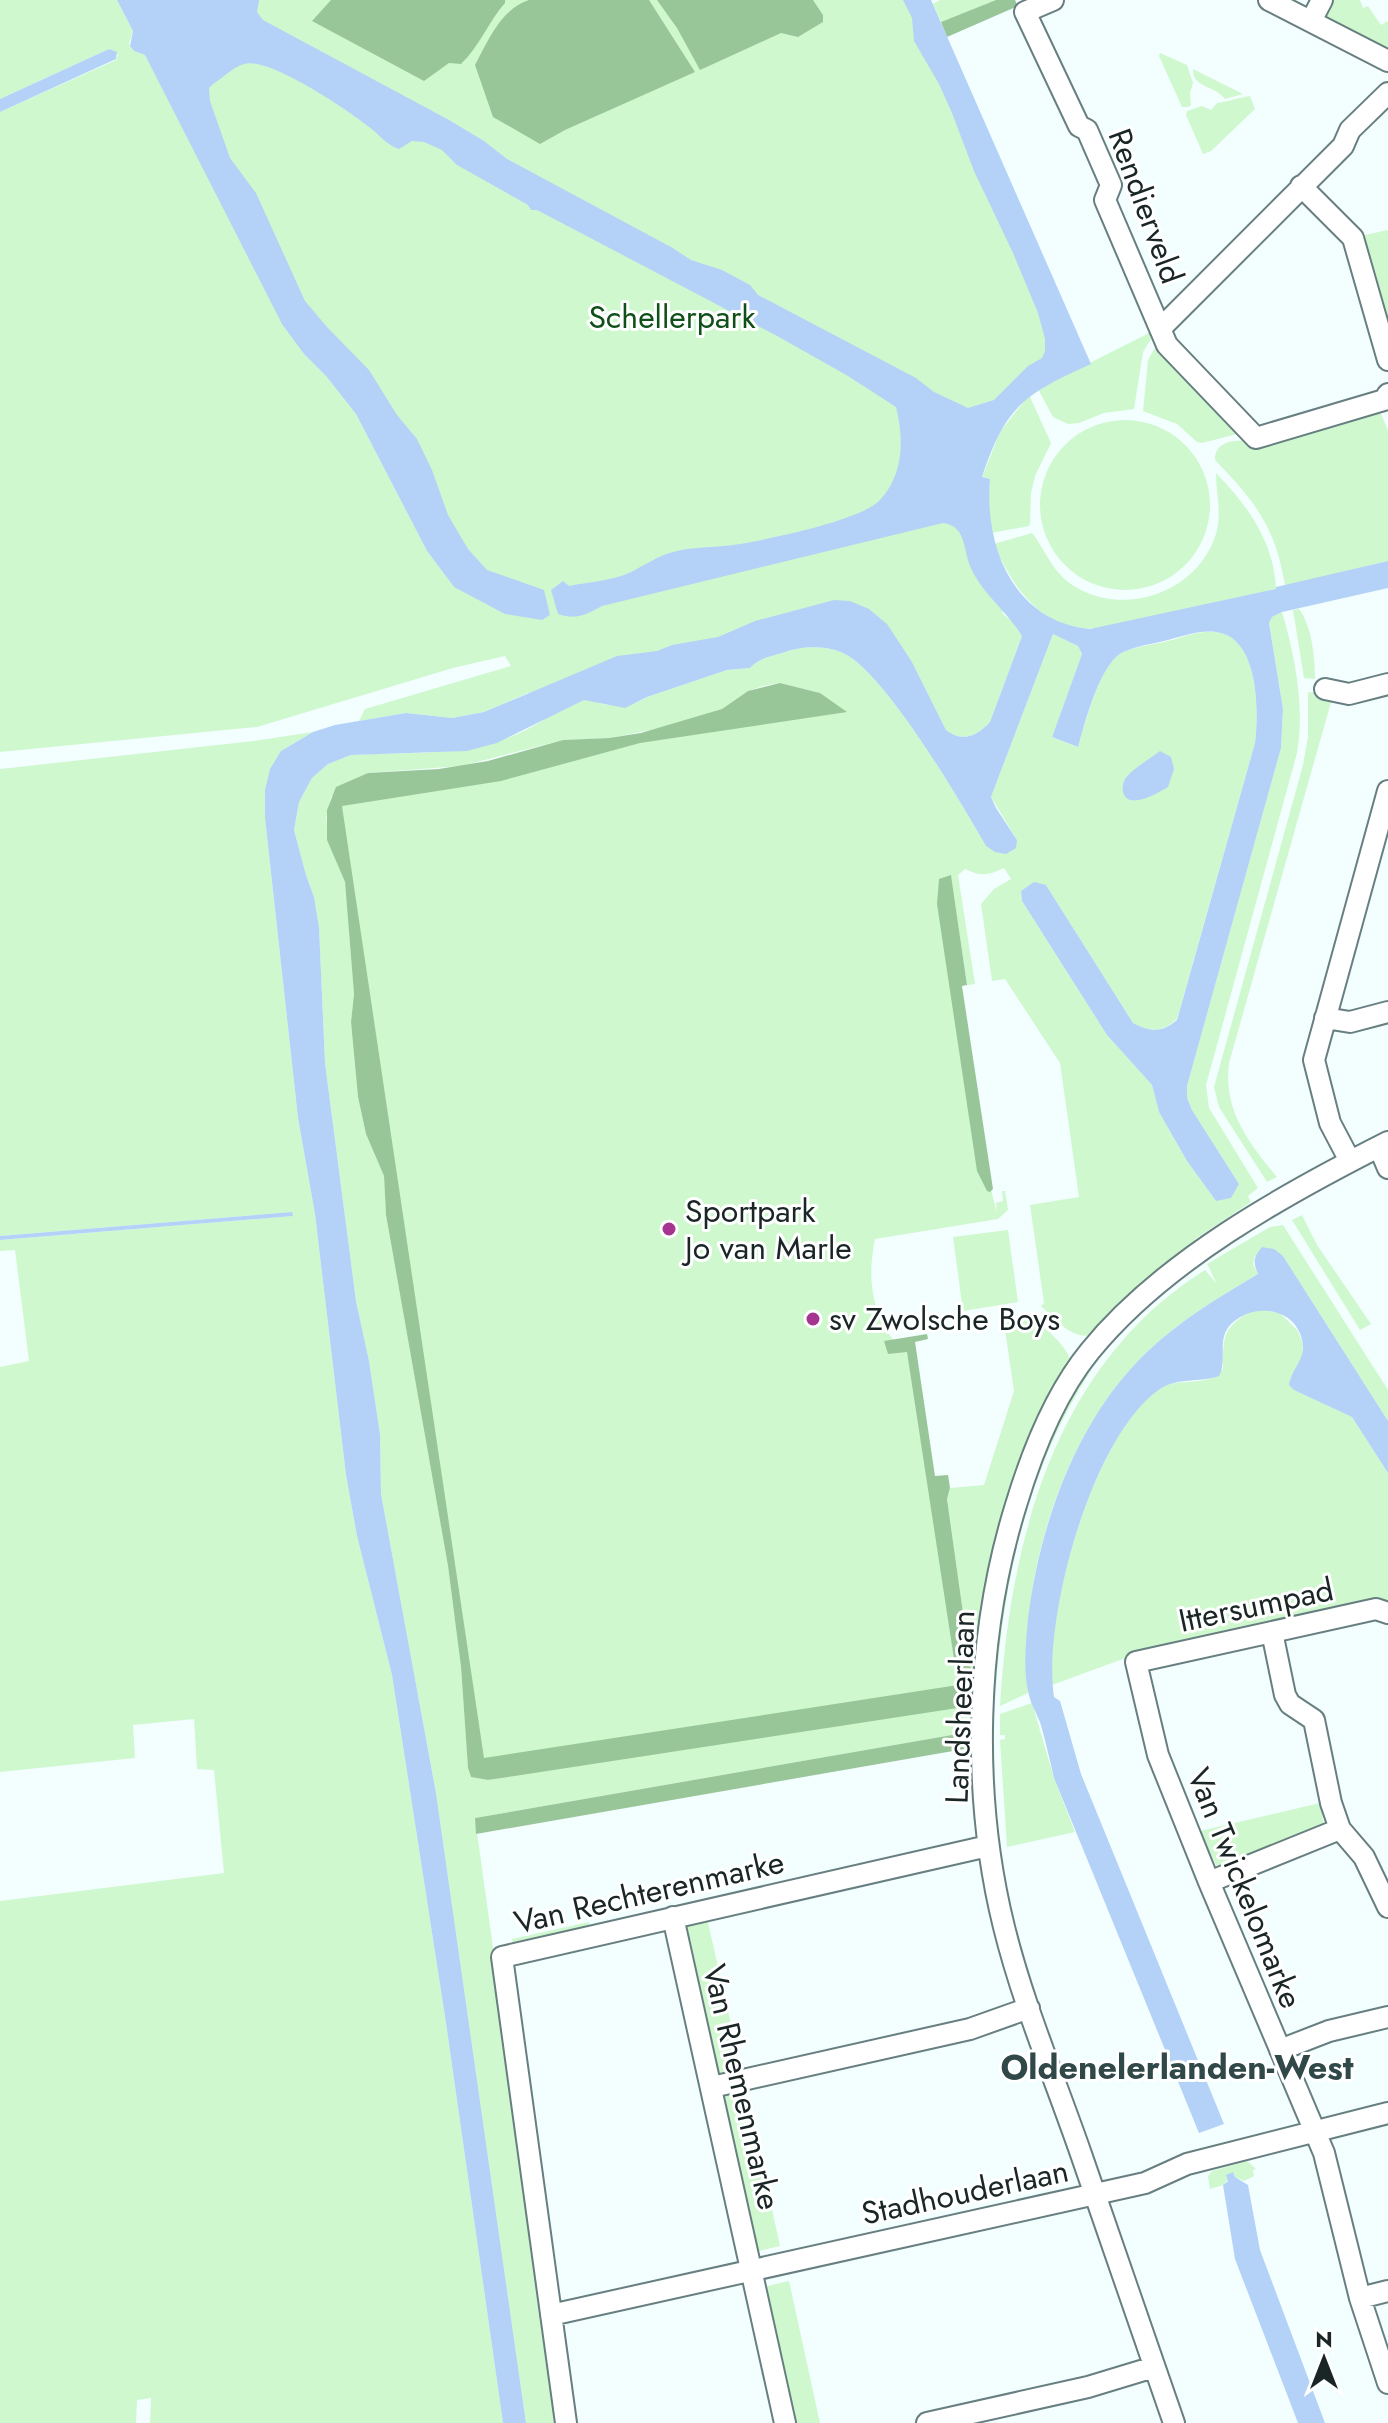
<svg xmlns="http://www.w3.org/2000/svg" width="1388" height="2423" font-family="Jost,sans-serif">
  <style>
    .green { fill: #cff8cf }
    .forest { fill: #99c699 }
    .water { fill: #b4d2f8 }
    .lines { fill: none; stroke-linecap: round; stroke-linejoin: round }
    .minor-casing { stroke: #677f80; stroke-width: 24 }
    .minor { stroke: #fff; stroke-width: 20 }
    .poi-dot { fill: #a63590; stroke: #fff; stroke-width: 3 }
    .labels { text-anchor: middle; dominant-baseline: central; stroke-width: 6; stroke-linejoin: round; paint-order: stroke }
    .street-label { font-size: 32px; fill: #1a2525; stroke: #fff }
    .park-label { font-size: 32px; fill: #0f5018; stroke: #fff }
    .poi-label { font-size: 32px; fill: #1a2525; stroke: #fff; text-anchor: start }
    .neighbourhood-label { font-size: 34px; font-weight: bold; fill: #314849; stroke: #fff }
  </style>
  <rect width="100%" height="100%" fill="#f3feff"/>
  <!-- green -->
  <path class="green" d="M0 0H117L133 31 129 44 134 51 145 55 304 354 326 376 356 414 427 551 454 587 296 301 198 95 194 0H916L1070 354 968 428 1003 614 1014 623 1022 636 990 722C977 736 963 743 946 730L912 662 877 616 592 701C610 707 632 708 647 697L727 670 750 668C759 658 769 657 782 653 801 646 824 645 843 653 884 671 962 804 986 846L1017 840 991 797 1053 634 1078 646 1082 654 1052 737 1077 747C1087 721 1096 677 1116 657 1127 647 1153 645 1168 641 1183 637 1200 630 1216 632 1259 637 1259 711 1255 743L1177 1019C1162 1033 1150 1032 1133 1023L1046 885 1021 891 1022 901 1107 1035 1152 1085 1159 1112 1187 1161 1216 1201 1239 1184 1192 1110 1187 1098V1086L1281 748 1283 709 1269 623 1272 617 1282 612C1295 656 1305 707 1297 753L1206 1085 1209 1108 1258 1188 1248 1196 1251 1202 1195 1239 1193 1248 1094 1334C1073 1342 1056 1319 1041 1306L1044 1303 1030 1205 1079 1197 1060 1063 1005 979 992 981 981 904 994 889 1011 879 1004 868C989 875 981 877 965 869L958 875 975 984 967 985 951 876 946 877 990 1186 997 1213 996 1203 1003 1201 1002 1191H1005L1008 1210 998 1219 875 1239C867 1279 871 1311 896 1344L910 1343 962 1693 480 1768 337 797 515 766 820 693 780 683 763 686 748 691 722 709 662 728 609 738 563 740 461 766 368 773 331 797 326 818 333 854 345 882 347 904 354 994 351 1022 358 1097 366 1134 384 1176 386 1215 448 1566 461 1667 468 1768 471 1777 488 1780 975 1697 947 1499 950 1488 984 1485 1014 1391 1004 1323C1012 1322 1023 1318 1030 1320 1044 1324 1069 1349 1071 1362L1037 1423 975 1731 475 1818 559 2423H526L436 1793 381 1494 380 1434 369 1361 356 1301 325 1063 319 927 314 897 306 875 294 830 299 802 312 778 328 764 351 755C424 751 479 760 544 720L528 693 484 712 452 718 406 713 359 721 365 709 511 666 505 656 453 668 257 727 0 752V112L116 60 118 55 109 49 0 99Z
    M940 0H996L941 22 933 4Z
    M1331 0H1360L1363 8 1368 6 1381 25 1388 21V53L1327 19 1326 14Z
    M1160 53 1187 65 1193 83 1190 93 1191 105 1188 107H1182L1159 56Z
    M1193 69 1243 94 1225 99C1215 85 1192 88 1193 69Z
    M1250 96 1255 109 1211 151 1203 154 1186 115 1187 111 1202 106 1211 110 1217 103C1231 101 1237 98 1250 96Z
    M1388 230V336L1380 305 1384 303 1375 271 1360 236Z
    M1149 333 1151 339 1143 352 1134 409 1104 413 1079 423 1068 424 1053 417 1038 389Z
    M1156 346 1241 432V433L1202 443 1197 442 1177 424 1143 411 1148 360Z
    M1029 395 1051 443 1035 476 1031 493 1030 523 1029 526 991 533 988 501 990 479 982 477 1000 432Z
    M1371 410 1381 414 1388 430V561L1285 586C1276 528 1255 501 1215 460 1214 441 1238 438 1253 443Z
    M1040 505a85 85 0 1 1 170 0a85 85 0 1 1-170 0Z
    M1216 473C1248 506 1274 542 1276 589L1102 628C1045 634 1014 591 994 544L1032 533C1047 552 1051 571 1074 586 1125 618 1198 592 1216 534 1222 513 1216 493 1216 473Z
    M1299 609C1312 626 1315 658 1315 679L1304 678 1293 610Z
    M1308 692 1333 695 1229 1063C1223 1110 1248 1142 1277 1177L1267 1182 1219 1107 1214 1087 1303 765 1308 737Z
    M313 732 281 751 265 818 298 1118 315 1214 346 1475 357 1536 392 1675 446 2023 503 2423H150L151 2398 137 2400 136 2423H0V1901L224 1873 214 1770 197 1769 194 1719 133 1725 135 1758 0 1772V1367L29 1361 15 1250 0 1251V1240L292 1216V1212L0 1236V769L254 741Z
    M1302 1215 1317 1245 1371 1324 1360 1330 1292 1220Z
    M1283 1225 1388 1390V1421L1283 1256H1255L1253 1264 1258 1274C1219 1297 1181 1320 1148 1351 1064 1430 1017 1579 1028 1693L1000 1706C1010 1540 1055 1364 1205 1270L1217 1284 1207 1264 1270 1227Z
    M1008 1230 1018 1302 963 1311 953 1237Z
    M1255 1309 1280 1313 1298 1331 1303 1344 1302 1358 1290 1379 1295 1390 1352 1417 1388 1473V1607L1131 1656 1052 1685C1044 1613 1096 1428 1161 1388 1176 1379 1192 1384 1208 1379 1213 1378 1219 1372 1223 1369 1223 1334 1223 1327 1255 1309Z
    M1086 1367 1091 1370C1026 1472 1002 1584 995 1703L992 1701 991 1680 1003 1586 1035 1466Z
    M1032 1703 1054 1778 1075 1832 1007 1847 1000 1740 1005 1739V1735H1000V1714Z
    M1320 1803 1324 1826 1223 1867 1216 1865 1200 1831Z
    M707 1918 742 2073 726 2076 717 2072 685 1928 687 1924Z
    M589 1922V1927L513 1944 512 1939Z
    M742 2088 743 2092 746 2091 780 2246 755 2252 723 2100 728 2093Z
    M1247 2161 1256 2169 1253 2170 1254 2176 1244 2181 1235 2177 1234 2173 1223 2185 1210 2189 1208 2176 1212 2171Z
    M789 2281 820 2423H792L763 2287Z"/>
  <!-- forest -->
  <path class="forest" d="M331 0H505V3C488 22 480 46 461 64L449 63 424 81 312 21Z
    M529 0H649L695 72 565 130 540 144 493 117 475 65C488 41 501 9 529 0Z
    M657 0H813L823 15V22L798 37 781 33 700 70 677 28Z
    M996 0H1015L1018 6 947 37 941 22Z
    M780 683 820 693 847 712 640 743 501 781 342 806 484 1758 958 1685 907 1352 888 1354 884 1341 927 1334 928 1339 915 1342 935 1476 948 1475 950 1488 947 1499 975 1698 964 1707 488 1780 471 1777 468 1768 461 1667 448 1566 386 1215 384 1176 366 1134 358 1097 351 1022 354 994 345 882 327 840V810L336 787 368 773 439 769 488 761 563 740 609 738 641 733 722 709 748 691Z
    M951 875 967 985 962 986 993 1189 990 1192 987 1191 977 1171 937 904 939 879Z
    M975 1731 976 1747 476 1834 475 1818Z"/>
  <!-- water -->
  <path class="water" d="M117 0H259L257 12 263 20 449 120 484 141 507 159 671 247 691 260 722 270 750 285 758 295 916 378 934 392 968 408 994 400 1028 366 1042 358 1045 351V339L1038 313 1013 253 974 171 952 113 939 84 914 41 912 18 903 0H931L1091 364C1025 394 1006 405 982 477L990 479C984 547 1014 622 1090 629L1276 589V587L1388 561V588L1282 612 1272 617 1269 623 1283 709 1281 748 1187 1086V1098L1192 1110 1239 1184 1231 1198 1216 1201 1187 1161 1159 1112 1152 1085 1107 1035 1022 901 1021 891 1034 882 1046 885 1133 1023C1150 1032 1162 1033 1177 1020L1255 743C1259 711 1259 637 1216 632 1200 630 1183 636 1168 640 1153 644 1127 647 1116 657 1097 676 1085 722 1078 747L1052 737 1082 654 1078 646 1053 634 991 797 996 808 1017 840 1016 848 1006 854 995 852 986 846C962 804 884 671 843 653 824 645 801 646 782 653 769 657 759 658 750 668L727 670 647 697 625 708 584 700 497 743 467 751 351 755 328 764 312 778 299 802 294 830 306 875 314 897 319 927 325 1063 356 1301 369 1361 380 1434 381 1494 436 1793 526 2423H503L446 2023 392 1675 357 1536 346 1475 315 1214 298 1118 265 818V790L270 769 281 751 313 732 335 725 406 713 452 718 484 712 617 656 657 651 672 645 718 637 755 621 834 600 850 601 869 609 887 624 912 662 946 730C963 743 977 736 990 722L1022 636C1007 611 982 594 970 566 963 548 966 526 943 523L602 606C586 615 576 620 558 614L551 590 563 581 569 586C588 582 611 581 629 573 644 566 657 556 673 552 694 546 718 548 740 544 769 539 862 520 880 500 904 474 904 439 896 407L848 376 779 337 537 210H531L528 205 457 165 442 150 424 142 412 141 399 149C386 145 379 134 369 127 348 110 268 56 244 64 233 67 223 78 213 84L209 88 210 101 230 158 256 193 305 301 327 327 369 370 397 415 417 439 432 470 448 515 468 549 487 570 544 590 550 615 542 620 505 614 454 587 427 551 356 414 326 376 304 354 282 324 145 55 134 51 130 46 133 31Z
    M109 49 117 52 116 59 0 112V99Z
    M1160 751 1171 757 1174 769 1168 787C1158 793 1128 811 1123 792 1122 790 1123 782 1125 779 1132 769 1150 759 1160 751Z
    M292 1212 293 1216 0 1240V1236Z
    M1262 1247 1274 1249 1283 1256 1388 1421V1473L1352 1417 1294 1390 1289 1385C1291 1370 1304 1361 1303 1345 1299 1308 1255 1301 1231 1324 1216 1339 1228 1360 1219 1376 1199 1383 1178 1377 1160 1389 1092 1435 1042 1619 1054 1697L1060 1701 1081 1774 1224 2124 1199 2133 1054 1778C1050 1761 1046 1743 1041 1725 1037 1714 1030 1703 1028 1691 1023 1668 1026 1641 1028 1618 1040 1523 1077 1418 1148 1351 1181 1320 1219 1297 1258 1274 1253 1262 1253 1258 1262 1247Z
    M1233 2172 1235 2177 1248 2185 1260 2250 1325 2423H1298L1235 2259 1223 2185 1228 2181 1226 2175Z"/>
  <g class="lines">
    <!-- minor casing -->
    <g class="minor-casing">
      <path id="minor" d="M1053 0 1025 12 1079 126 1087 130 1111 185 1105 200 1167 345 1256 438 1384 400 1388 394
        M1269 0 1388 61
        M1311 21 1322 0
        M1301 186 1353 238 1388 360
        M1160 329 1343 146 1350 130 1388 93
        M1325 689 1349 694 1388 684
        M1325 1018 1350 1022 1388 1012
        M1379 1147 1388 1168
        M1350 1161 1330 1123 1314 1060 1388 791
        M1388 1613 1376 1609 1136 1662 1158 1755 1209 1882 1324 2153 1360 2298 1388 2383
        M1272 1632 1285 1695 1290 1704 1314 1720 1331 1803 1340 1829 1364 1857 1388 1907
        M1209 1882 1340 1829
        M673 1917 785 2423
        M1280 2050 1329 2031 1388 2017
        M712 2087 970 2029 1029 2008
        M1360 2298 1388 2291
        M551 2315 1145 2183 1187 2164 1388 2113
        M566 2423 502 1957 988 1846
        M927 2423 1088 2387 1154 2367
        M1174 2423C1143 2334 1113 2244 1081 2154 1055 2079 1023 2004 1004 1927 971 1794 975 1637 1016 1505 1032 1452 1054 1395 1090 1351 1163 1261 1285 1194 1388 1142"/>
    </g>
    <!-- minor -->
    <use href="#minor" class="minor"/>
  </g>
  <!-- markers -->
  <g class="poi-dot">
    <circle cx="669" cy="1229" r="8"/>
    <circle cx="813" cy="1319" r="8"/>
  </g>
  <g class="labels">
    <!-- street labels -->
    <g class="street-label">
      <text transform="translate(1146 206) rotate(70)">Rendierveld</text>
      <text transform="translate(1256 1605) rotate(-12)">Ittersumpad</text>
      <text transform="translate(960 1707) rotate(-88)">Landsheerlaan</text>
      <text transform="translate(1245 1888) rotate(68)">Van Twickelomarke</text>
      <text transform="translate(649 1892) rotate(-13)">Van Rechterenmarke</text>
      <text transform="translate(742 2087) rotate(77)">Van Rhemenmarke</text>
      <text transform="translate(965 2192) rotate(-12)">Stadhouderlaan</text>
    </g>
    <!-- park labels -->
    <g class="park-label">
      <text x="672" y="317">Schellerpark</text>
    </g>
    <!-- poi labels -->
    <g class="poi-label">
      <text x="685" y="1211">Sportpark<tspan x="685" dy="37">Jo van Marle</tspan></text>
      <text x="829" y="1319">sv Zwolsche Boys</text>
    </g>
    <!-- neighbourhood labels -->
    <g class="neighbourhood-label">
      <text x="1177" y="2067">Oldenelerlanden-West</text>
    </g>
  </g>
  <!-- north arrow -->
  <g transform="translate(1324 2359)" stroke="#ffffff" stroke-width="6" paint-order="stroke">
  <path d="M0-6L14 30L0 20L-14 30Z" fill="#1a2525"/>
  <text y="-12" font-size="22" font-weight="bold" text-anchor="middle" fill="#1a2525">N</text>
  </g>
</svg>
